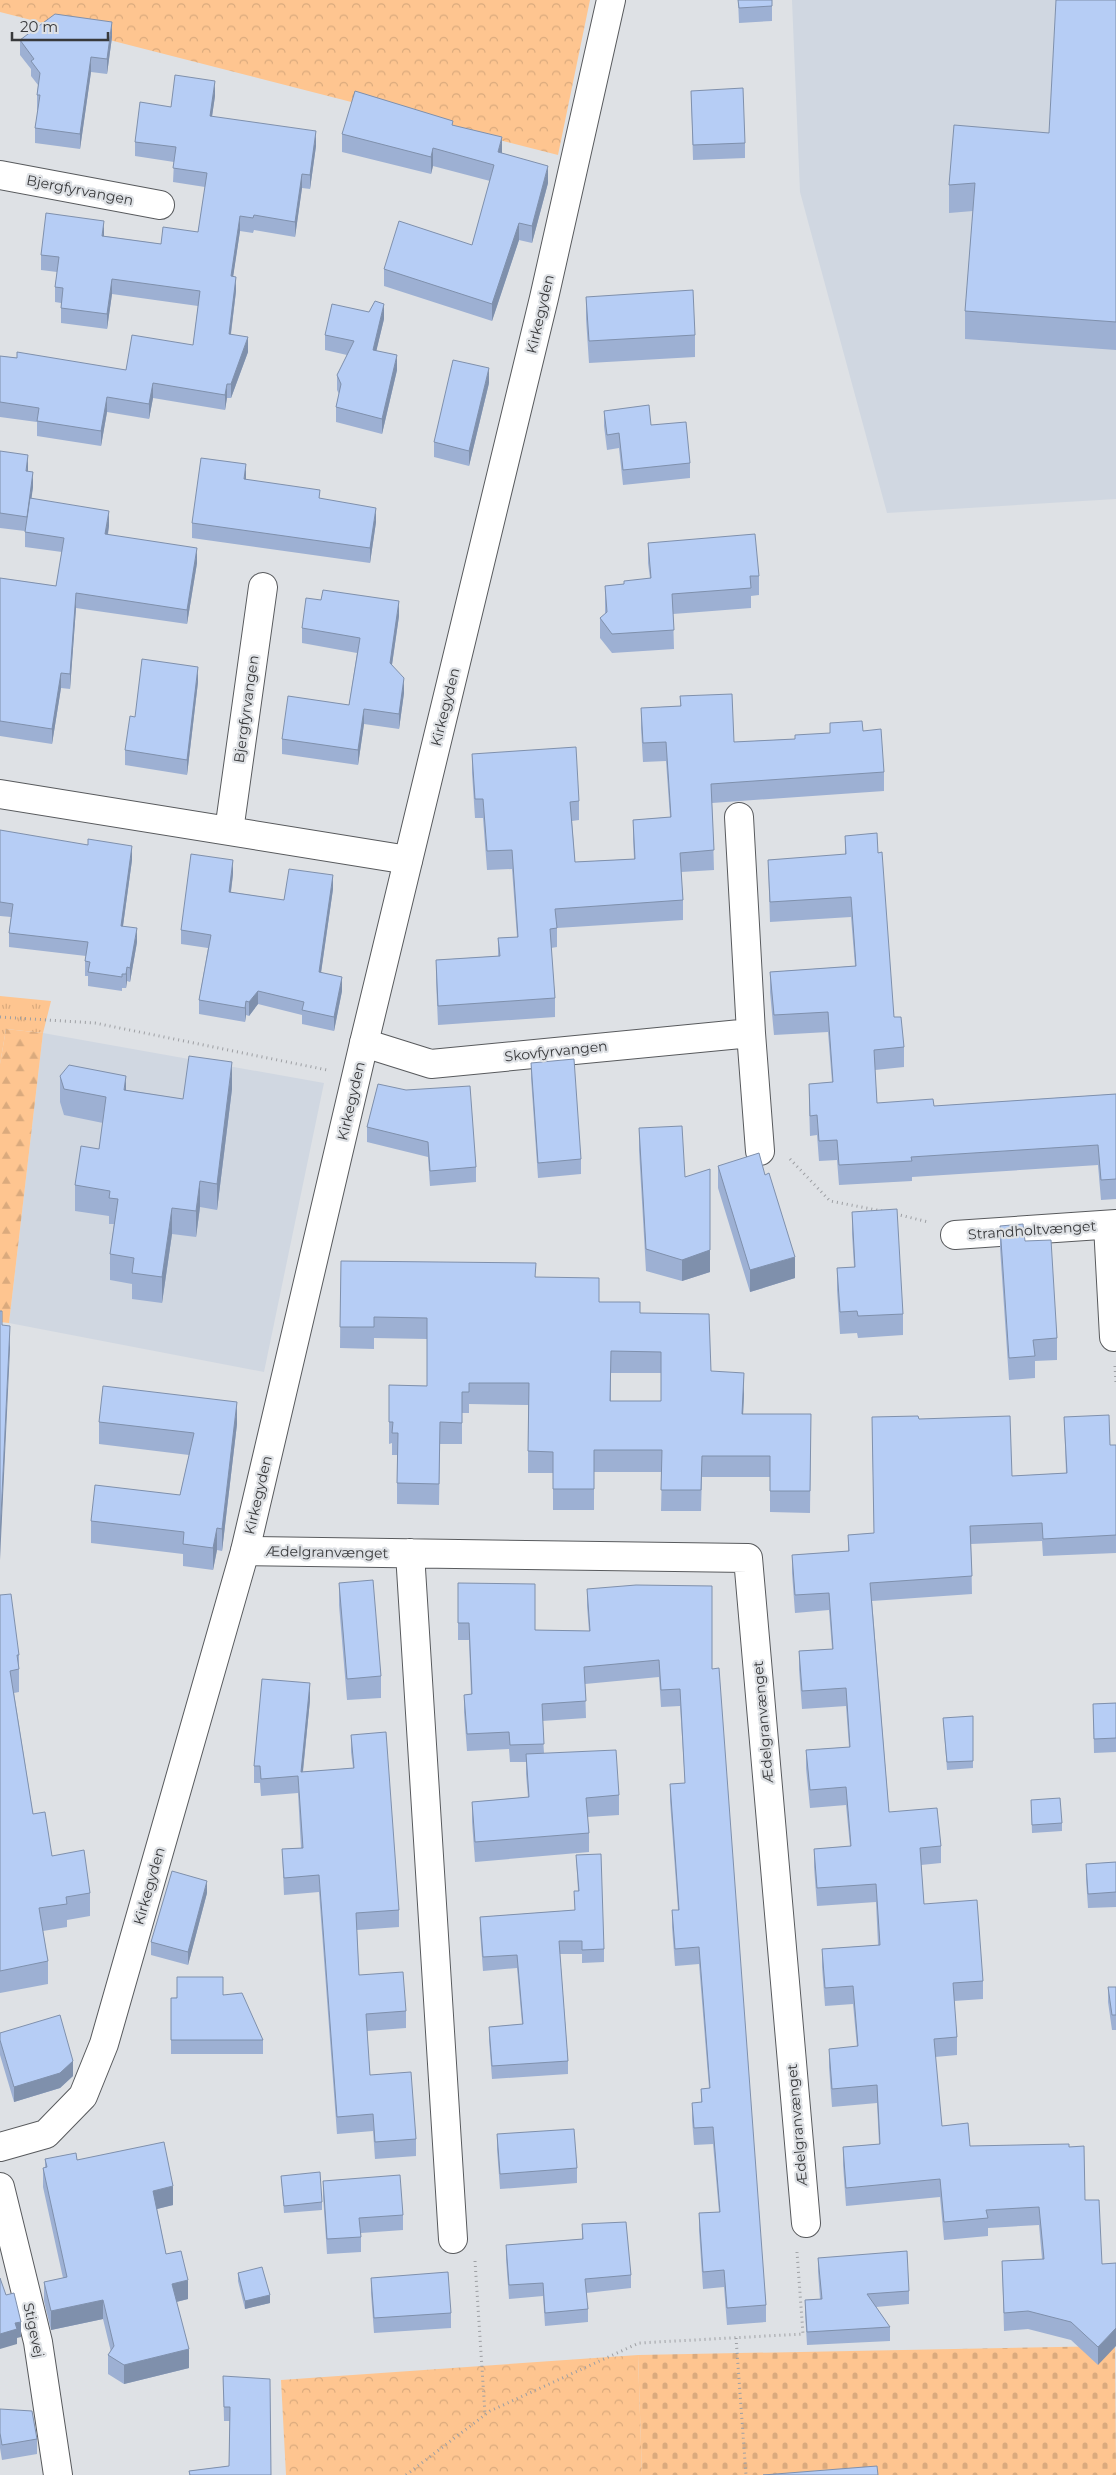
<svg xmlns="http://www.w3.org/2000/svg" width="1116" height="2475" font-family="Montserrat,sans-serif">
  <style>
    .built { fill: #d0d7e1 }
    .grass { fill: url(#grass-tufts) }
    .forest { fill: url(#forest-firs) }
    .cemetery { fill: url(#cemetery-stones) }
    .park { fill: url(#park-crowns) }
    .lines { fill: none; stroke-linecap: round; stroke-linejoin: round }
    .street-casing { stroke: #585a5d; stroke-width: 30 }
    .secondary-casing { stroke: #585a5d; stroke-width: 30 }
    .path { stroke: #9d9fa3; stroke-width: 3; stroke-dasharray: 1 4; stroke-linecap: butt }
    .street { stroke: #fff; stroke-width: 28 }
    .secondary { stroke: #fff; stroke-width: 28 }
    .wall { fill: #9db0d3; fill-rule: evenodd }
    .shaded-wall { fill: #7f90ac }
    .building { fill: #b6cdf5; stroke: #7f90ac; fill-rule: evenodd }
    .labels { text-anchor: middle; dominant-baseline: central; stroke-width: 4.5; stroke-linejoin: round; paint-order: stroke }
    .street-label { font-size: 14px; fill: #38393b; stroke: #dee1e5 }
  </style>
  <defs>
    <pattern id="grass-tufts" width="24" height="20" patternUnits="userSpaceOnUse" patternTransform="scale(1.25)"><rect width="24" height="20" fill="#fec590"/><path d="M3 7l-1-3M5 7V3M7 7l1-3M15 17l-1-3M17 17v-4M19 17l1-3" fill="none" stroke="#daaa7d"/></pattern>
    <pattern id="forest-firs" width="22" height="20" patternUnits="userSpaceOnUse" patternTransform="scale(1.25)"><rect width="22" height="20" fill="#fec590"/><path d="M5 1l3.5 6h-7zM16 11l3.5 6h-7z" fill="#daaa7d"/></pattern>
    <pattern id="cemetery-stones" width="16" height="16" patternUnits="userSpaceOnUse" patternTransform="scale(1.25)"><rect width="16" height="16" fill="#fec590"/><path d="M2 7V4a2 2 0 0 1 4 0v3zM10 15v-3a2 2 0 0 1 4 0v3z" fill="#daaa7d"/></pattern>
    <pattern id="park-crowns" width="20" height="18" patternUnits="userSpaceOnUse" patternTransform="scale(1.25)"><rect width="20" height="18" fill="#fec590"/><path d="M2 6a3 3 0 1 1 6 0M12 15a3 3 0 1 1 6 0" fill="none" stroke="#daaa7d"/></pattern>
  </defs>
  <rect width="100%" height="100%" fill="#dee1e5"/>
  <!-- built -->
  <path class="built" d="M792 0H1116V499L887 513 800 192Z
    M43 1033 324 1083 264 1372 9 1323Z"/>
  <!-- grass -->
  <path class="grass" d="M0 996 51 1001 43 1033 6 1029 0 1064Z"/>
  <!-- forest -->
  <path class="forest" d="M6 1029 43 1033 9 1323 0 1322V1064Z"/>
  <!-- cemetery -->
  <path class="cemetery" d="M1115 2346 1116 2475H642L638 2355Z"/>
  <!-- park -->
  <path class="park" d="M0 0H590L558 155 0 12Z
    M638 2355 642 2475H286L281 2380Z"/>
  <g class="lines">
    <!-- street casing -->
    <g class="street-casing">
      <path id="street" d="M0 175 160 205
        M0 794 408 860
        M739 817 751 1033 760 1151
        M229 831 263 587
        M364 1043 431 1064 751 1033
        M1108 1225 1114 1337
        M955 1235 1116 1224
        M245 1551 748 1558 806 2223
        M410 1553 453 2239"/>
    </g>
    <!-- secondary casing -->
    <g class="secondary-casing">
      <path id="secondary" d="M0 2147 46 2134 83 2096 104 2044 245 1551 364 1043 544 298 611 0
        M0 2187 38 2342 58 2475"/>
    </g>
    <!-- path -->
    <path class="path" d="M0 1017 95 1023 327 1070
      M790 1159 830 1201 882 1211
      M896 1214 928 1222
      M1115 1366 1116 1383
      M475 2261 485 2414
      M736 2338 746 2475
      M406 2475 490 2411 639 2343 803 2334 797 2252"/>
    <!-- street -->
    <use href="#street" class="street"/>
    <!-- secondary -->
    <use href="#secondary" class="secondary"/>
  </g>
  <!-- wall -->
  <path class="wall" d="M738 0H772V21L739 23Z
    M1116 0V350L965 339V311L973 211 949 213V185L1049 133Z
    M112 37 107 74 91 72 80 149 35 143V128L38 110H37V95L38 85 31 76V69L20 55V40Z
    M691 91 745 143V158L693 160Z
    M215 96 212 116 316 146 310 189 302 188 295 237 254 230 253 233 240 231 233 276 236 291 231 334 248 352 231 398H227L225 410 153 398 149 419 107 412 101 446 37 436V422L0 417V356L126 370 193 345 198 306 112 294 107 329 61 323V303L55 302V287L57 272 41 270V255L104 236 161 244 198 232 205 187 173 182 174 162 135 156V142L171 107Z
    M453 125 502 153 548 183 532 243 519 240 492 321 384 286V269L472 245 490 181 433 166 431 174 342 152V134Z
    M586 297 695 335V357L589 363 586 319Z
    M384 319 376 351 397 370 382 434 336 422V407L339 394 337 390V375L347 355 325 350V335Z
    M489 383 469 466 434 457V442Z
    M604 411 690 463V478L623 485 619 448 607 450 604 426Z
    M0 451 28 471 33 487 31 498 109 526 108 535 197 563 187 624 76 608 70 689 61 688 52 744 0 736V578L56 586 62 552 25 547V531L0 528Z
    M246 479 320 499 376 522 370 563 192 538V523Z
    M648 543 759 576V595L751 596V608L673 614 674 649 612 653 600 638V618L605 614V586L624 584 650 578 648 563Z
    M399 616 392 665 404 693 399 729 364 724 358 765 282 754V739L349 705 357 653 302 643V628Z
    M198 682 187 775 125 765V750L135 717Z
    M680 696 734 742 795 739 863 731 884 772V791L712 803 714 870 681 872 683 900V920L557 928V947L551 948 555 998V1017L438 1025 436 980V960L498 956V938L517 937 512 869 487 870 483 818H475L472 773V754L579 801V820L572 821 575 862 634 859 633 839V820L670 817 666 761 643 762 641 728V708L680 706Z
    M0 830 132 860 123 926 137 942 130 982 127 981 126 988H122V991L88 986V976H85V961L86 956 9 947V933L11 917 0 916Z
    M845 836 878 853 894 1017 904 1047V1067L875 1070 877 1103 934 1106 1116 1094V1199L1101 1200 1098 1165 912 1177V1181L839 1185 837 1160 819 1161 817 1135 810 1136 809 1104V1084L832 1082 828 1032 774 1035 770 992V972L855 966 851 917 770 922 768 860 845 855Z
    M233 874 231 892 284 900 333 889 321 973 342 991 334 1031 302 1024V1015L258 1004 249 1016 246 1015 245 1022 199 1014V1000L208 948 181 944V930Z
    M531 1063 581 1159V1174L538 1178 531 1078Z
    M60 1076 126 1090 183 1099 232 1089 217 1210 200 1207 196 1237 172 1234 162 1303 132 1299V1284L110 1280V1254L114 1224H109V1216L75 1211V1185L99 1149 103 1123 64 1115 60 1102Z
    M378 1084 476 1167V1182L430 1186 428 1157 367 1142V1127Z
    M639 1128 685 1177 710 1272 682 1281 646 1271 639 1150Z
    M718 1166 795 1278 750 1292 718 1188Z
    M852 1212 903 1314V1335L858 1338 857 1333 840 1334 837 1290V1268L854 1267 852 1234Z
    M1000 1226 1025 1241 1057 1338V1360L1035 1361V1378L1009 1380 1000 1248Z
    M341 1261 536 1277 599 1302 640 1313 711 1371 744 1394 743 1414H811L810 1513 770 1512V1477H702L701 1511H661L662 1472H594V1510H553V1473H528V1405L469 1404V1413H462V1444H440L439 1505 397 1504V1455H392V1443L389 1444V1385L427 1386V1339L374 1338V1349L340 1348ZM611 1373H661V1401H611Z
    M872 1417 919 1419 1012 1476 1066 1473 1064 1417 1110 1445H1116V1553L1043 1556 1042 1541 971 1544 972 1594 872 1601 889 1812 941 1846V1863L921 1865 924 1904 983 1981V1999L954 2001 957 2037V2055L935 2057 942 2126 970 2146 1069 2147 1085 2200H1099L1098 2365 1071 2340 1028 2329 1004 2331 1002 2261 1042 2259 1039 2225 988 2228V2236L944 2240 940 2197 846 2206 843 2165V2147L879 2144 877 2103 832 2107 829 2067V2049L857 2047 853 2004 825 2006 822 1967V1949L878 1945 876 1902 817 1906 814 1867V1849L850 1846 846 1805 810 1808 806 1768V1750L849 1747 846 1706 802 1709 799 1669V1651L832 1649 829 1610 795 1613 792 1573V1555L848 1551V1535L874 1533Z
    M99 1422 237 1424 222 1551 217 1550 213 1570 183 1566V1554L91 1543V1521L180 1495 189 1455 99 1444Z
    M339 1583 381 1676V1698L347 1700 339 1605Z
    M458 1583 535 1630 589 1631 587 1606V1589L712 1668 766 2305V2322L727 2325 724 2287 703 2289 699 2230V2213L719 2212 713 2144 694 2145 692 2120V2103H701V2089L709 2088 699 1964 675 1966 672 1927V1910H678L670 1801V1784L685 1783 680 1706 661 1707 659 1677 585 1684 586 1718 542 1721 544 1753 619 1795V1815L587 1817 589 1833V1852L475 1862 472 1822V1802L528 1797 526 1774V1762H510L509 1749 467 1751 464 1712V1695L471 1694 469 1640H458Z
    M0 1595 19 1655V1692L14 1693 33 1814 52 1856 90 1893V1916L67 1920V1927L43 1931 48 1961V1984L0 1993Z
    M310 1700 303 1772 353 1768 351 1752V1735L399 1910V1927L357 1930 359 1975 406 2011V2028L367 2031 370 2075 416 2139V2156L375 2159 373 2131 337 2134 319 1892 284 1895 282 1849 301 1848 298 1793 261 1796 260 1783H254V1766Z
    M1116 1703V1752L1094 1753 1093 1704Z
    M973 1716V1768L947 1770 943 1718Z
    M1031 1800 1062 1823V1831L1032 1833Z
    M576 1855 604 1949V1962L582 1963V1954H560L568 2061V2074L492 2079 489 2040V2027L522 2024 517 1968 483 1971 480 1931V1917L575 1910 574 1891H578Z
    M1116 1862V1907L1088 1908 1086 1879V1864Z
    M207 1893 188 1965 151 1955V1942Z
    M1108 1987H1116V2030H1112L1108 2002Z
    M223 1994 263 2040V2054H171V1998Z
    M0 2033 73 2076 60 2088 14 2102 0 2055Z
    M497 2134 577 2168V2183L500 2189 497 2149Z
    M45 2159 77 2160 173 2205 157 2209 166 2254 188 2299 176 2302 189 2368 124 2384 108 2374V2355L111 2352 103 2319 51 2330 44 2301V2282L63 2278 43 2187V2168H45Z
    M281 2176 322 2202V2210L284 2213Z
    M323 2181 403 2215V2230L361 2233V2252L327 2254 323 2196Z
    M582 2224 631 2275V2288L586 2293 588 2309V2322L545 2326 543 2296 509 2299 506 2259V2245L582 2239Z
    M818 2258 909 2291V2304L876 2307 890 2327V2341L807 2345 805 2313V2300L820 2299 818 2271Z
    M238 2273 270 2303 245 2309 238 2281Z
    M371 2278 451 2313V2328L374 2333 371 2293Z
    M223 2376 270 2466 271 2475H189V2471L229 2466 230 2421H224Z
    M0 2409 37 2439V2454L2 2460 0 2448Z"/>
  <!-- shaded-wall -->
  <path class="shaded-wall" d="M112 22V37L107 74V59Z
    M91 57V72L80 149V134Z
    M215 81V96L210 130V116Z
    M316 131V146L310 189V175Z
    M502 137V154L498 152Z
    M433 148V166L431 174V157Z
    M548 166V183L532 243V226Z
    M302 174V188L295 237V222Z
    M240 216V231L231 291V276Z
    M104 221V236H102Z
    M519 223V240L492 321V304Z
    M236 277V291L229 348V334Z
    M112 279V294L107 329V314Z
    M384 304V319L373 365V350Z
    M248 337V352L231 398V384Z
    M397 355V370L382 434V419Z
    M489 368V383L469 466V451Z
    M153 383V398L149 419V404Z
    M227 384V398L225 410V395Z
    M107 397V412L101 446V431Z
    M28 455V470L26 486V471Z
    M246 464V479L244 494V479Z
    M33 472V487L27 532V517Z
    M376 508V522L370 563V548Z
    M109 511V526L105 549V534Z
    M197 548V563L187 624V610Z
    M76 593V608L70 689V674Z
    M399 601V616L390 678V663Z
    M198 667V682L187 775V760Z
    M61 673V688L52 744V729Z
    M404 678V693L399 729V714Z
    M364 709V724L358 765V750Z
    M132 846V860L121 940V926Z
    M233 860V874L229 906V892Z
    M333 875V889L319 986V972Z
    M137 928V942L130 982V968Z
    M127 967V981L126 988V974Z
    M342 977V991L334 1031V1017Z
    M258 991V1004L249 1016V1002Z
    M246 1001V1015L245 1022V1008Z
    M232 1062V1089L217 1210V1184Z
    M126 1076V1102L124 1090Z
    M710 1169V1272L682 1281V1260Z
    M200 1181V1207L196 1237V1211Z
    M172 1208V1234L162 1303V1277Z
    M795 1257V1278L750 1292V1270Z
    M10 1326V1349L0 1560V1537Z
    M744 1373V1394L742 1436V1414Z
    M237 1402V1424L222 1551V1529Z
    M217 1528V1550L213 1570V1548Z
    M310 1683V1700L301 1789V1772Z
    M207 1881V1893L188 1965V1952Z
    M73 2061V2076L60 2088 14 2102V2087Z
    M173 2186V2205L153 2210V2191Z
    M188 2280V2299L172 2303V2284Z
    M270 2295V2303L245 2309V2301Z
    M103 2300V2319L51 2330V2311Z
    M21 2322V2337L17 2338V2344L0 2349V2334L15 2323Z
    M1116 2328V2346L1098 2365V2347Z
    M189 2349V2368L124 2384V2365Z"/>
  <!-- building -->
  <path class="building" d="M738 0H772V6L739 8Z
    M1056 0H1116V322L965 311 975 183 949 185 954 125 1049 133Z
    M55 14 112 22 107 59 91 57 80 134 35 128 40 95H37L40 73 31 61 34 59 20 40Z
    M175 75 215 81 210 116 316 131 310 175 302 174 295 222 254 215 253 218 240 216 231 276 236 277 229 334 248 337 231 384H227L225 395 153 383 149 404 107 397 101 431 37 421 39 408 0 402V356L17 358V352L126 370 132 335 193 345 200 291 112 279 107 314 61 308 63 288 55 287 59 257 41 255 46 213 104 221 102 236 161 244 163 227 198 232 207 173 173 168 176 147 135 142 140 102 171 107Z
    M743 88 745 143 693 145 691 91Z
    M355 91 453 121 452 125 502 137 498 152 548 166 532 226 519 223 492 304 384 269 399 221 472 245 494 165 433 148 431 157 342 134Z
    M693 290 695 335 589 341 586 297Z
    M375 301 384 304 373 350 397 355 382 419 336 407 341 384 337 375 354 341 325 335 332 304 369 312Z
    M453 360 489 368 469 451 434 442Z
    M649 405 651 425 686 422 690 463 623 470 619 433 607 435 604 411Z
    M0 451 28 455 26 471 33 472 27 517 0 513Z
    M201 458 246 464 244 479 320 490 319 498 376 508 370 548 192 523Z
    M30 498 109 511 105 534 197 548 187 610 76 593 70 674 61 673 52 729 0 721V578L56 586 64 538 25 532Z
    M755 534 759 576H750L751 588 672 594 674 630 612 634 600 618 607 612 605 586 624 584V581L651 578 648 543Z
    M323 590 399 601 390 663 404 678 399 714 364 709 358 750 282 739 288 696 349 705 360 638 302 628 306 598 321 600Z
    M142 659 198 667 187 760 125 750 130 716 135 717Z
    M732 694 734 742 795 739V735L830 733V723L862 721 863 731 881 729 884 772 711 784 714 850 680 853 683 900 555 909 557 928 550 929 555 998 438 1006 436 960 500 956 498 938 518 937 512 850 487 851 483 799H475L472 754 576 747 579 801 570 802 575 862 635 859 633 820 671 817 666 742 643 743 641 708 681 706 680 696Z
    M0 830 88 845V839L132 846 121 926 137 928 130 968 127 967 126 974H122V977L88 972 90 962 85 961 88 942 9 933 13 904 0 902Z
    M877 833 878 853 882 852 894 1017H901L904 1047 874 1050 877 1103 933 1099 934 1106 1116 1094V1179L1101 1180 1098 1145 911 1157 912 1161 839 1165 837 1140 819 1141 817 1115 810 1116 809 1084 833 1082 828 1012 774 1015 770 972 856 966 851 897 770 902 768 860 846 854 845 836Z
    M191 854 233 860 229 892 284 900 289 869 333 875 319 972 342 977 334 1017 302 1010 304 1002 258 991 249 1002 246 1001 245 1008 199 1000 211 935 181 930Z
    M189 1056 232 1062 217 1184 200 1181 196 1211 172 1208 162 1277 132 1273 134 1258 110 1254 118 1199 109 1198 110 1191 75 1185 81 1146 99 1149 106 1097 64 1089 60 1076 69 1065 126 1076 124 1090 183 1099Z
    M574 1059 581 1159 538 1163 531 1063Z
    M378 1084 406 1090 470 1086 476 1167 430 1171 428 1142 367 1127Z
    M682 1126 685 1177 710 1169V1250L682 1260 646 1249 639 1128Z
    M759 1153 765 1175 769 1173 795 1257 750 1270 718 1166Z
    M897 1209 903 1314 858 1316 857 1311 840 1312 837 1268 855 1267 852 1212Z
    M1023 1224 1025 1241 1051 1240 1057 1338 1033 1340 1035 1356 1009 1358 1000 1226Z
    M341 1261 536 1263 535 1277 599 1278V1302H640V1313L709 1314 711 1371 744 1373 742 1414H811L810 1491H770V1456H702L701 1490H661L662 1450H594V1489H553V1452L528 1451 529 1383H469V1392H462V1423L440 1422 439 1484 397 1483 398 1433H392L393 1422H389V1385L427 1386V1318L374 1317V1327H340ZM611 1351 661 1352V1401H610Z
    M0 1311H2V1325L10 1326 0 1537Z
    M103 1386 237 1402 222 1529 217 1528 213 1548 183 1544 184 1532 91 1521 95 1485 180 1495 194 1433 99 1422Z
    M1109 1415 1110 1445H1116V1535L1043 1539 1042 1523 970 1526 972 1576 870 1583 889 1812 937 1808 941 1846 920 1848 924 1904 977 1900 983 1981 953 1983 957 2037 934 2039 942 2126 968 2123 970 2146 1069 2144V2147L1084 2146 1085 2200H1099L1102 2264 1116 2263V2328L1098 2347 1071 2322 1028 2311 1004 2313 1002 2261 1044 2259 1039 2207 986 2210 988 2218 944 2222 940 2179 846 2188 843 2147 880 2144 877 2085 832 2089 829 2049 858 2046 853 1986 825 1988 822 1949 880 1945 876 1884 817 1888 814 1849 851 1846 846 1787 810 1790 806 1750 850 1747 846 1688 802 1691 799 1651 833 1649 829 1593 795 1595 792 1555 849 1551 848 1535 874 1533 872 1417 918 1416 919 1419 1010 1416 1012 1476 1067 1473 1064 1417Z
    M373 1580 381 1676 347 1679 339 1583Z
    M458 1583 535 1584V1630L590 1631 587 1589 636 1585 712 1586V1669L719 1668 766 2305 727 2308 724 2270 703 2272 699 2213 720 2212 713 2127 694 2128 692 2103 702 2102 701 2089 710 2088 699 1947 675 1949 672 1910H679L670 1784 685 1783 680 1689 661 1690 659 1660 584 1667 586 1701 542 1704 544 1744 510 1745 509 1732 467 1734 464 1695 472 1694 469 1623H458Z
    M11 1594 19 1655H17L19 1669 10 1671 33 1814 45 1812 52 1856 84 1850 90 1893 66 1897 67 1904 39 1908 48 1961 0 1971V1595Z
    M262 1679 310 1683 301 1772 354 1768 351 1735 386 1732 399 1910 356 1913 359 1975 403 1972 406 2011 366 2014 370 2075 411 2072 416 2139 375 2142 373 2114 337 2117 319 1875 284 1878 282 1849 303 1848 298 1776 261 1779 260 1766H254Z
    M1116 1703V1738L1094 1739 1093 1704Z
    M973 1716V1761L947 1762 943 1718Z
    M616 1750 619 1795 586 1798 589 1833 475 1842 472 1802 529 1797 526 1754Z
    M1060 1798 1062 1823 1032 1825 1031 1800Z
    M601 1854 604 1949 582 1950V1941H559L568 2061 492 2066 489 2027 523 2024 517 1955 483 1957 480 1917 575 1910 574 1891H579L576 1855Z
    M1116 1862V1892L1088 1894 1086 1864Z
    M172 1871 207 1881 188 1952 151 1942Z
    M177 1977H223V1995L242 1993 263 2040H171V1998H177Z
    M1108 1987H1116V2015H1112Z
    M60 2015 73 2061 60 2073 14 2087 0 2040V2033Z
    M574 2129 577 2168 500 2174 497 2134Z
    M164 2142 173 2186 153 2191 166 2254 181 2251 188 2280 172 2284 189 2349 124 2365 108 2355 114 2346 103 2300 51 2311 44 2282 67 2277 43 2168 47 2167 45 2159 76 2153 77 2160Z
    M320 2172 322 2202 284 2206 281 2176Z
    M400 2175 403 2215 359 2218 361 2237 327 2239 323 2181Z
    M626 2222 631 2275 585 2279 588 2309 545 2313 543 2283 509 2285 506 2245 583 2239 582 2224Z
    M907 2251 909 2291 867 2294 890 2327 807 2332 805 2300 822 2299 818 2258Z
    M262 2267 270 2295 245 2301 238 2273Z
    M448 2272 451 2313 374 2318 371 2278Z
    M0 2278 6 2295 14 2293 21 2322 15 2323 17 2329 0 2334Z
    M223 2376 270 2379 271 2475H190L189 2471 229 2466 230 2407H224Z
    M0 2409 32 2411 37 2439 2 2445 0 2433Z
    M877 2466 878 2475H763Z"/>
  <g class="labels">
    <!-- street labels -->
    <g class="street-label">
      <text transform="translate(80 190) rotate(11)">Bjergfyrvangen</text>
      <text transform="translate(540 314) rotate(-77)">Kirkegyden</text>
      <text transform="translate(445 707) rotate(-76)">Kirkegyden</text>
      <text transform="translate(246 709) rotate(-82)">Bjergfyrvangen</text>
      <text transform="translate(556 1051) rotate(-6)">Skovfyrvangen</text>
      <text transform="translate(351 1101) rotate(-77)">Kirkegyden</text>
      <text transform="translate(1032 1230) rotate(-4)">Strandholtvænget</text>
      <text transform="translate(258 1495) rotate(-77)">Kirkegyden</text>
      <text transform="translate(327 1552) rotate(1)">Ædelgranvænget</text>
      <text transform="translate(763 1722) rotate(-95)">Ædelgranvænget</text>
      <text transform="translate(149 1886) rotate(-74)">Kirkegyden</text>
      <text transform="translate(797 2125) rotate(-95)">Ædelgranvænget</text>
      <text transform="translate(34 2330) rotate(78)">Stigevej</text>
    </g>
  </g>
  <!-- scale -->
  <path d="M12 32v8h96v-8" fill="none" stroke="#38393b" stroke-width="2.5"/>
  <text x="20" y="32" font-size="15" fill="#38393b" stroke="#dee1e5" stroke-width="4" paint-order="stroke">20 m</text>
</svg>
